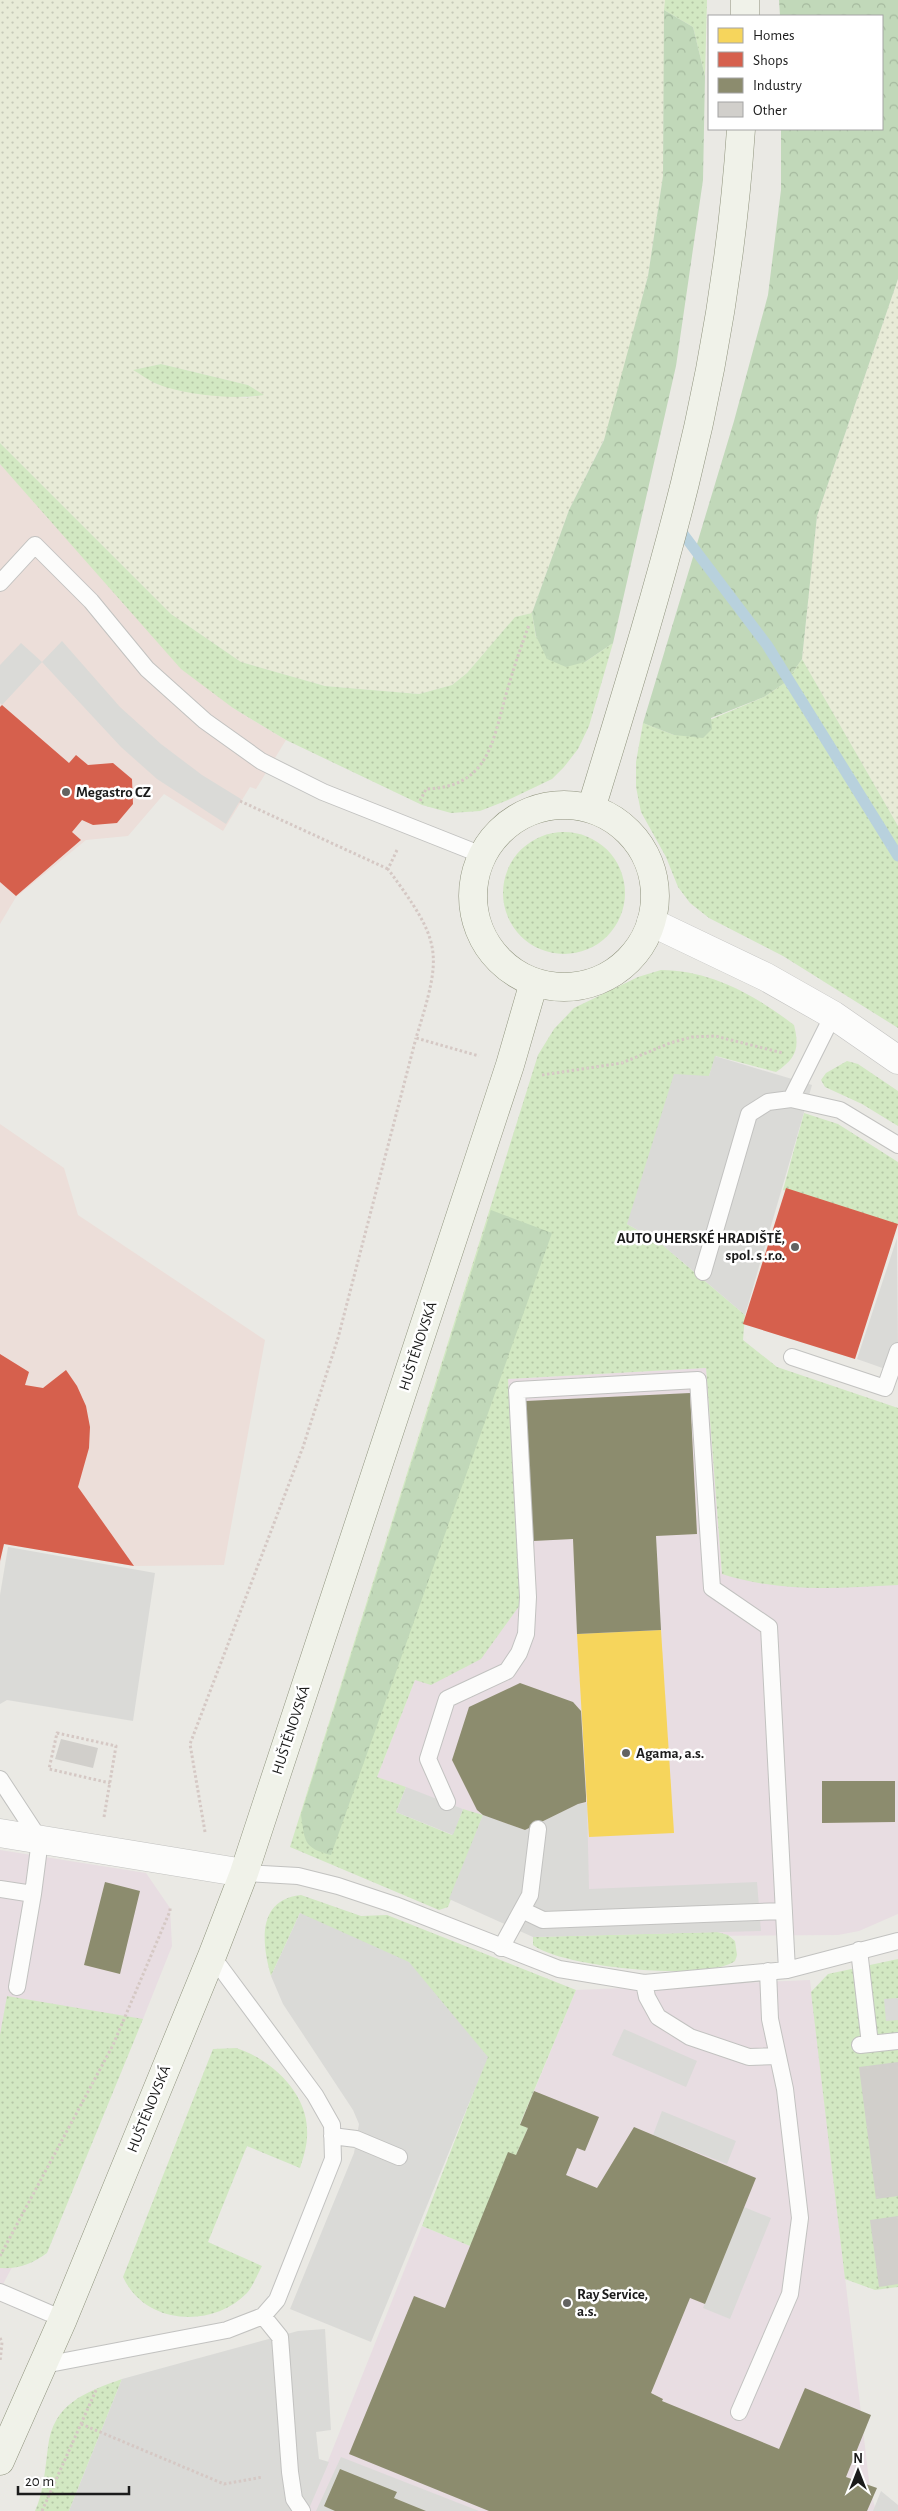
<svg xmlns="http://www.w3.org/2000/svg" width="898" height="2511" font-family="'Alegreya Sans',sans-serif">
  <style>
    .commercial { fill: #ecded9 }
    .industrial { fill: #e8dde2 }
    .farmland { fill: url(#farmland-dots); fill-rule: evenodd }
    .grass { fill: url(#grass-dots) }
    .forest { fill: url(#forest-crowns) }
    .parking { fill: #dadad7 }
    .homes { fill: #f6d55c }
    .shops { fill: #d6604d }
    .industry { fill: #8c8c6e }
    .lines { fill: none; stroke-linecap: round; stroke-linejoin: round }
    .stream { stroke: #b8d1dd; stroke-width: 11 }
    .building { fill: #d1cfcb }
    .lane-casing { stroke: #c2c2c0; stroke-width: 18 }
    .street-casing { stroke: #c2c2c0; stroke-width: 29 }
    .secondary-casing { stroke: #8f937d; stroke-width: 29 }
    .path { stroke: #d5c8c4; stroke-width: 3; stroke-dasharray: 2.5 2.5; stroke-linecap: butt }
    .lane { stroke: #fcfcfb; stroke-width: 16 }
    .street { stroke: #fcfcfb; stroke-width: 28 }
    .secondary { stroke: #f0f2e9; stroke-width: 28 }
    .poi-dot { fill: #636361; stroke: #fff; stroke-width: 2 }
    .labels { text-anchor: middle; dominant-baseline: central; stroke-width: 5; stroke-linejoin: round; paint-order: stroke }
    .poi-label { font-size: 15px; font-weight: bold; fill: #1b1b1b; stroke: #fff; text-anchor: start }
    .street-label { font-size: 15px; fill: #1b1b1b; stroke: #fff }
  </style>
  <defs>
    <pattern id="farmland-dots" width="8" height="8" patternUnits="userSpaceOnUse" patternTransform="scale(1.25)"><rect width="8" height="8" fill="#e8ebd7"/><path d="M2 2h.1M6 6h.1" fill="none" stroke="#c6c9b8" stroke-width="1.8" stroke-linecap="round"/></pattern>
    <pattern id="grass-dots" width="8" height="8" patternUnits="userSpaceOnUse" patternTransform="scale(1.25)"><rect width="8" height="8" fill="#d2e8c2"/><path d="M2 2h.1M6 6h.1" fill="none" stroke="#b4c6a6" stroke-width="1.8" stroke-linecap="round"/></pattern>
    <pattern id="forest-crowns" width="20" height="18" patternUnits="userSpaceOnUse" patternTransform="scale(1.25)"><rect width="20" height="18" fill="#c1d8b9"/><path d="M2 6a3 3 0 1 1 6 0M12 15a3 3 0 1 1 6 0" fill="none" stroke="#a5b99e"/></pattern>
  </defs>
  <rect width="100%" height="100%" fill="#eae9e4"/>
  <!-- commercial -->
  <path class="commercial" d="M0 464 233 708 286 740 256 789 250 787 223 831 164 794 128 836 86 840 16 897 0 924Z
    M0 1124 64 1168 78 1215 265 1340 224 1565 134 1566 4 1544 0 1566Z"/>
  <!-- industrial -->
  <path class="industrial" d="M706 1368 722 1574 898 1585V1914L859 1931 838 1935 533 1937 463 1809 377 1777 415 1680 520 1605 508 1379Z
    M0 1850 146 1873 170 1908 172 1946 143 2019 0 2290Z
    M810 1980 870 2489 876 2511H308L422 2226 470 2246 576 1990Z"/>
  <!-- farmland -->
  <path class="farmland" d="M0 0H665L663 176 648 276 608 431 569 510 532 613 515 617 467 673 452 685 419 694 325 686 241 662 171 614 0 443ZM161 364 248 385 263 395 246 398 156 384 134 370Z
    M898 279V826L802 659 817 516Z"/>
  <!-- grass -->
  <path class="grass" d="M665 0H707L705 76 693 27 664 10Z
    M161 364 248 385 264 395C233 400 186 395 157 384 149 381 141 374 133 370Z
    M0 443 171 614 241 662 325 686 419 694 452 685 467 673 515 617 532 613 536 637 585 662 613 643 589 726 578 749 564 767 552 779 508 800 480 811 451 813 422 805 286 740 233 708 181 669 0 464Z
    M802 659 898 826V1028L783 956 709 918 690 903 678 887 666 857 641 812 636 787V762L643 723 674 735 764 697 786 682Z
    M503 893a61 61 0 1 1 122 0a61 61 0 1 1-122 0Z
    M661 970C710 970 755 995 794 1025 800 1049 796 1058 776 1072L716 1056 709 1076 627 1224 659 1242 745 1315 743 1340 777 1367 898 1408V1585C837 1588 781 1593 722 1574L706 1368 508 1379 520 1605 481 1659 431 1685 415 1680 377 1777 406 1787 396 1812 452 1835 463 1809 483 1815 448 1907 439 1910 290 1847 538 1055 554 1029 574 1008 638 977Z
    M847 1061 858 1064 898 1091V1126L862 1104 825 1087 821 1080 826 1073Z
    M804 1113 838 1124 898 1162V1225L783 1190Z
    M301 1895 361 1916 387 1915 576 1990 520 2124 528 2128 516 2155 470 2246 422 2226 487 2057 300 1913 271 1976C262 1944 256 1900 301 1895Z
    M717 1932 728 1935 735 1941 737 1955 735 1961C706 1982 561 1967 533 1945V1937Z
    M898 1959V2287L875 2290 845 2279 811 1992 828 1974Z
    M7 1996 143 2019 47 2253C32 2264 19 2269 0 2268V2035Z
    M236 2048C269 2058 307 2092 307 2130 308 2143 304 2156 300 2168L247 2146 208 2242 262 2266C257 2275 253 2286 247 2293 212 2329 145 2325 123 2277L213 2049Z
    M122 2379 69 2511H35C44 2491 45 2469 48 2447 53 2403 86 2392 122 2379Z"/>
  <!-- forest -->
  <path class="forest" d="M779 0H898V279L817 516 802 659 786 682 764 697 711 718 712 729 703 738 674 735 643 723 734 421 768 295 781 190V129H882V16H780Z
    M664 10 693 27 705 76 703 180 676 366 613 643 585 662 566 667 547 659 536 636 532 613 569 510 604 440 648 276 663 176Z
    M491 1210 552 1233 331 1855C303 1848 305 1841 301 1815Z"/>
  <!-- parking -->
  <path class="parking" d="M62 641 120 707 161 744 202 775 241 799 226 824 157 779 121 747 42 662 2 705 0 703V665L21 643 42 662Z
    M715 1056 812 1085 745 1315 659 1242 627 1224 674 1074 709 1076Z
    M897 1238 898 1351 891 1371 857 1359Z
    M8 1547 155 1573 133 1721 7 1700 0 1704V1595Z
    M406 1787 463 1809 453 1835 396 1812Z
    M587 1803 589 1889 757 1882 761 1931 533 1937 449 1899 483 1815 525 1830 578 1804Z
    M300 1913 409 1962 488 2057 371 2342 290 2309 354 2153 359 2124 353 2110 283 2004 271 1976Z
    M898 1998V2020L886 2021 884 1999Z
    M624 2029 697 2061 686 2087 612 2055Z
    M662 2111 736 2141 727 2164 653 2135Z
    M744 2207 771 2218 730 2319 703 2308Z
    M325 2329 331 2430 316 2432 319 2459 329 2462 308 2511H69L122 2379 298 2331Z
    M341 2457 479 2511H316Z
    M881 2491 898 2505V2511H873Z"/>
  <!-- homes -->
  <path class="homes" d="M661 1630 674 1833 589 1837 577 1634Z"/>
  <!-- shops -->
  <path class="shops" d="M2 705 69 763 76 755 88 765 113 763 132 779 133 804 117 823 93 825 82 820 72 832 81 840 16 896 0 882V707Z
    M786 1188 898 1224 855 1359 743 1324Z
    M0 1354 29 1372 25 1385 43 1388 66 1370 77 1386 86 1406 90 1427 89 1448 78 1487 134 1566 4 1544 0 1561Z"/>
  <!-- industry -->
  <path class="industry" d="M690 1393 697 1534 656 1536 661 1630 577 1634 573 1539 533 1541 526 1401Z
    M520 1683 573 1702 581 1711 586 1796V1802L578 1804 525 1830 483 1815 477 1810 452 1760 469 1707Z
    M822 1781H895V1822L822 1823Z
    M105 1882 140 1891 120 1974 84 1965Z
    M534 2091 599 2117 585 2151 577 2148 566 2175 597 2188 634 2127 756 2178 705 2304 690 2298 651 2393 663 2399 662 2401 779 2449 805 2388 871 2415 846 2477 877 2488 867 2511H489L349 2454 414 2296 445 2308 508 2152 516 2155 528 2128 520 2125Z
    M340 2469 397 2492 394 2498 426 2511H335L326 2507 324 2506Z"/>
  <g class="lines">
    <!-- stream -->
    <path class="stream" d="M677 526 767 645 898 856"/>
  </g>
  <!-- building -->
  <path class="building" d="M61 1739 98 1748 93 1768 55 1759Z
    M898 2062V2196L876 2199 859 2067Z
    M898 2216V2284L879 2287 870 2220Z"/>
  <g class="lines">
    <!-- lane casing -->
    <g class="lane-casing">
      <path id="lane" d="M0 583 35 545 91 601 147 669 205 721 261 761 323 792 482 855
        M833 1015 791 1099 840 1110 898 1145
        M703 1272 749 1114 768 1102 791 1099
        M792 1357 885 1388 898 1351
        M0 1779 40 1840 33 1894 0 1889
        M447 1802 428 1759 447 1699 507 1671 519 1653 526 1634 528 1597 517 1390 698 1380 712 1588 769 1627 787 1970
        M244 1873 298 1876 338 1886 395 1905 559 1969 644 1983 787 1970 898 1941
        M522 1910 543 1920 784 1911
        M501 1948 530 1895 538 1829
        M859 1950 870 2044
        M644 1983 647 1997 658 2017 690 2037 749 2057 778 2056
        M17 1987 33 1894
        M860 2045 898 2041
        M332 2136 356 2139 399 2157
        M0 2292 63 2319
        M263 2316 280 2337 290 2472 294 2499 302 2511
        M44 2365 227 2330 263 2316 277 2300 333 2159 332 2125 315 2095 212 1956
        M739 2412 790 2294 800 2218 785 2089 770 2019 768 1971"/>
    </g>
    <!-- street casing -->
    <g class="street-casing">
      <path id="street" d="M651 922 766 977 833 1015 898 1060
        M0 1833 244 1873"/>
    </g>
    <!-- secondary casing -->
    <g class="secondary-casing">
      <path id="secondary" d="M745 16V0
        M473 896a91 91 0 1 1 182 0a91 91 0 1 1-182 0Z
        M591 809C624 701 658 592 685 483 714 367 733 248 741 129
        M0 2461 63 2319 212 1956 244 1873 510 1065 534 982"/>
    </g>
    <!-- path -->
    <path class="path" d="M240 801 388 869
      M420 801 426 789C487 787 492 745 505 698 512 673 520 649 529 625
      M397 850 388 869C442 943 443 951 416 1038L479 1056
      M542 1075 622 1063 670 1043 692 1037 715 1036 783 1053
      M104 1817 116 1746 57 1733 49 1769 110 1783
      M205 1832 190 1744 303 1447 338 1338 416 1038
      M0 2256 113 2045 170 1911V1908
      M0 2338 2 2342 0 2362
      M81 2424 224 2484 263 2477
      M42 2511 97 2388"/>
    <!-- lane -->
    <use href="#lane" class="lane"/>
    <!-- street -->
    <use href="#street" class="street"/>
    <!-- secondary -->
    <use href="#secondary" class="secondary"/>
  </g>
  <!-- markers -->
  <g class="poi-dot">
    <circle cx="66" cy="792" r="5"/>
    <circle cx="795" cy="1247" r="5"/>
    <circle cx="626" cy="1753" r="5"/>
    <circle cx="567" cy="2303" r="5"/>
  </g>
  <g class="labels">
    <!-- poi labels -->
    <g class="poi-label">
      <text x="76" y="792">Megastro CZ</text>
      <text x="785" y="1238" text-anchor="end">AUTO UHERSKÉ HRADIŠTĚ,<tspan x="785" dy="17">spol. s .r.o.</tspan></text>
      <text x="636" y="1753">Agama, a.s.</text>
      <text x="577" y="2294">Ray Service,<tspan x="577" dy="17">a.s.</tspan></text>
    </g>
    <!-- street labels -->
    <g class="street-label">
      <text transform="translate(418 1346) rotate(-72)">HUŠTĚNOVSKÁ</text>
      <text transform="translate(291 1730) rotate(-72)">HUŠTĚNOVSKÁ</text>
      <text transform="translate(149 2109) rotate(-68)">HUŠTĚNOVSKÁ</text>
    </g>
  </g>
  <!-- legend -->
  <rect x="708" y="15" width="175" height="115" fill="#ffffff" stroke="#a4a4a4"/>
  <rect x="718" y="28" width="25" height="15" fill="#f6d55c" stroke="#a4a4a4"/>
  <text x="753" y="40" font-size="15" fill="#1b1b1b">Homes</text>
  <rect x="718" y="52" width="25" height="15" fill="#d6604d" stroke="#a4a4a4"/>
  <text x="753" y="65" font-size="15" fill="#1b1b1b">Shops</text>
  <rect x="718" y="78" width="25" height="15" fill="#8c8c6e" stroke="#a4a4a4"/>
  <text x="753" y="90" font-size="15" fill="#1b1b1b">Industry</text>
  <rect x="718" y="102" width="25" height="15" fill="#d1cfcb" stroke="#a4a4a4"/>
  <text x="753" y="115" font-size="15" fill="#1b1b1b">Other</text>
  <!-- north arrow -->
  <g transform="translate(858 2471)" stroke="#ffffff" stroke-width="4" paint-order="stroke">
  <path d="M0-4L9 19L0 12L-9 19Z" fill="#1b1b1b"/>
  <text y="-8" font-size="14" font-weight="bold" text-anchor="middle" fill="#1b1b1b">N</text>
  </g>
  <!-- scale -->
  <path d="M18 2486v8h111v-8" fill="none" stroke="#1b1b1b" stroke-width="2.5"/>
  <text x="25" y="2486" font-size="15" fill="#1b1b1b" stroke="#ffffff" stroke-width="4" paint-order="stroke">20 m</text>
</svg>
